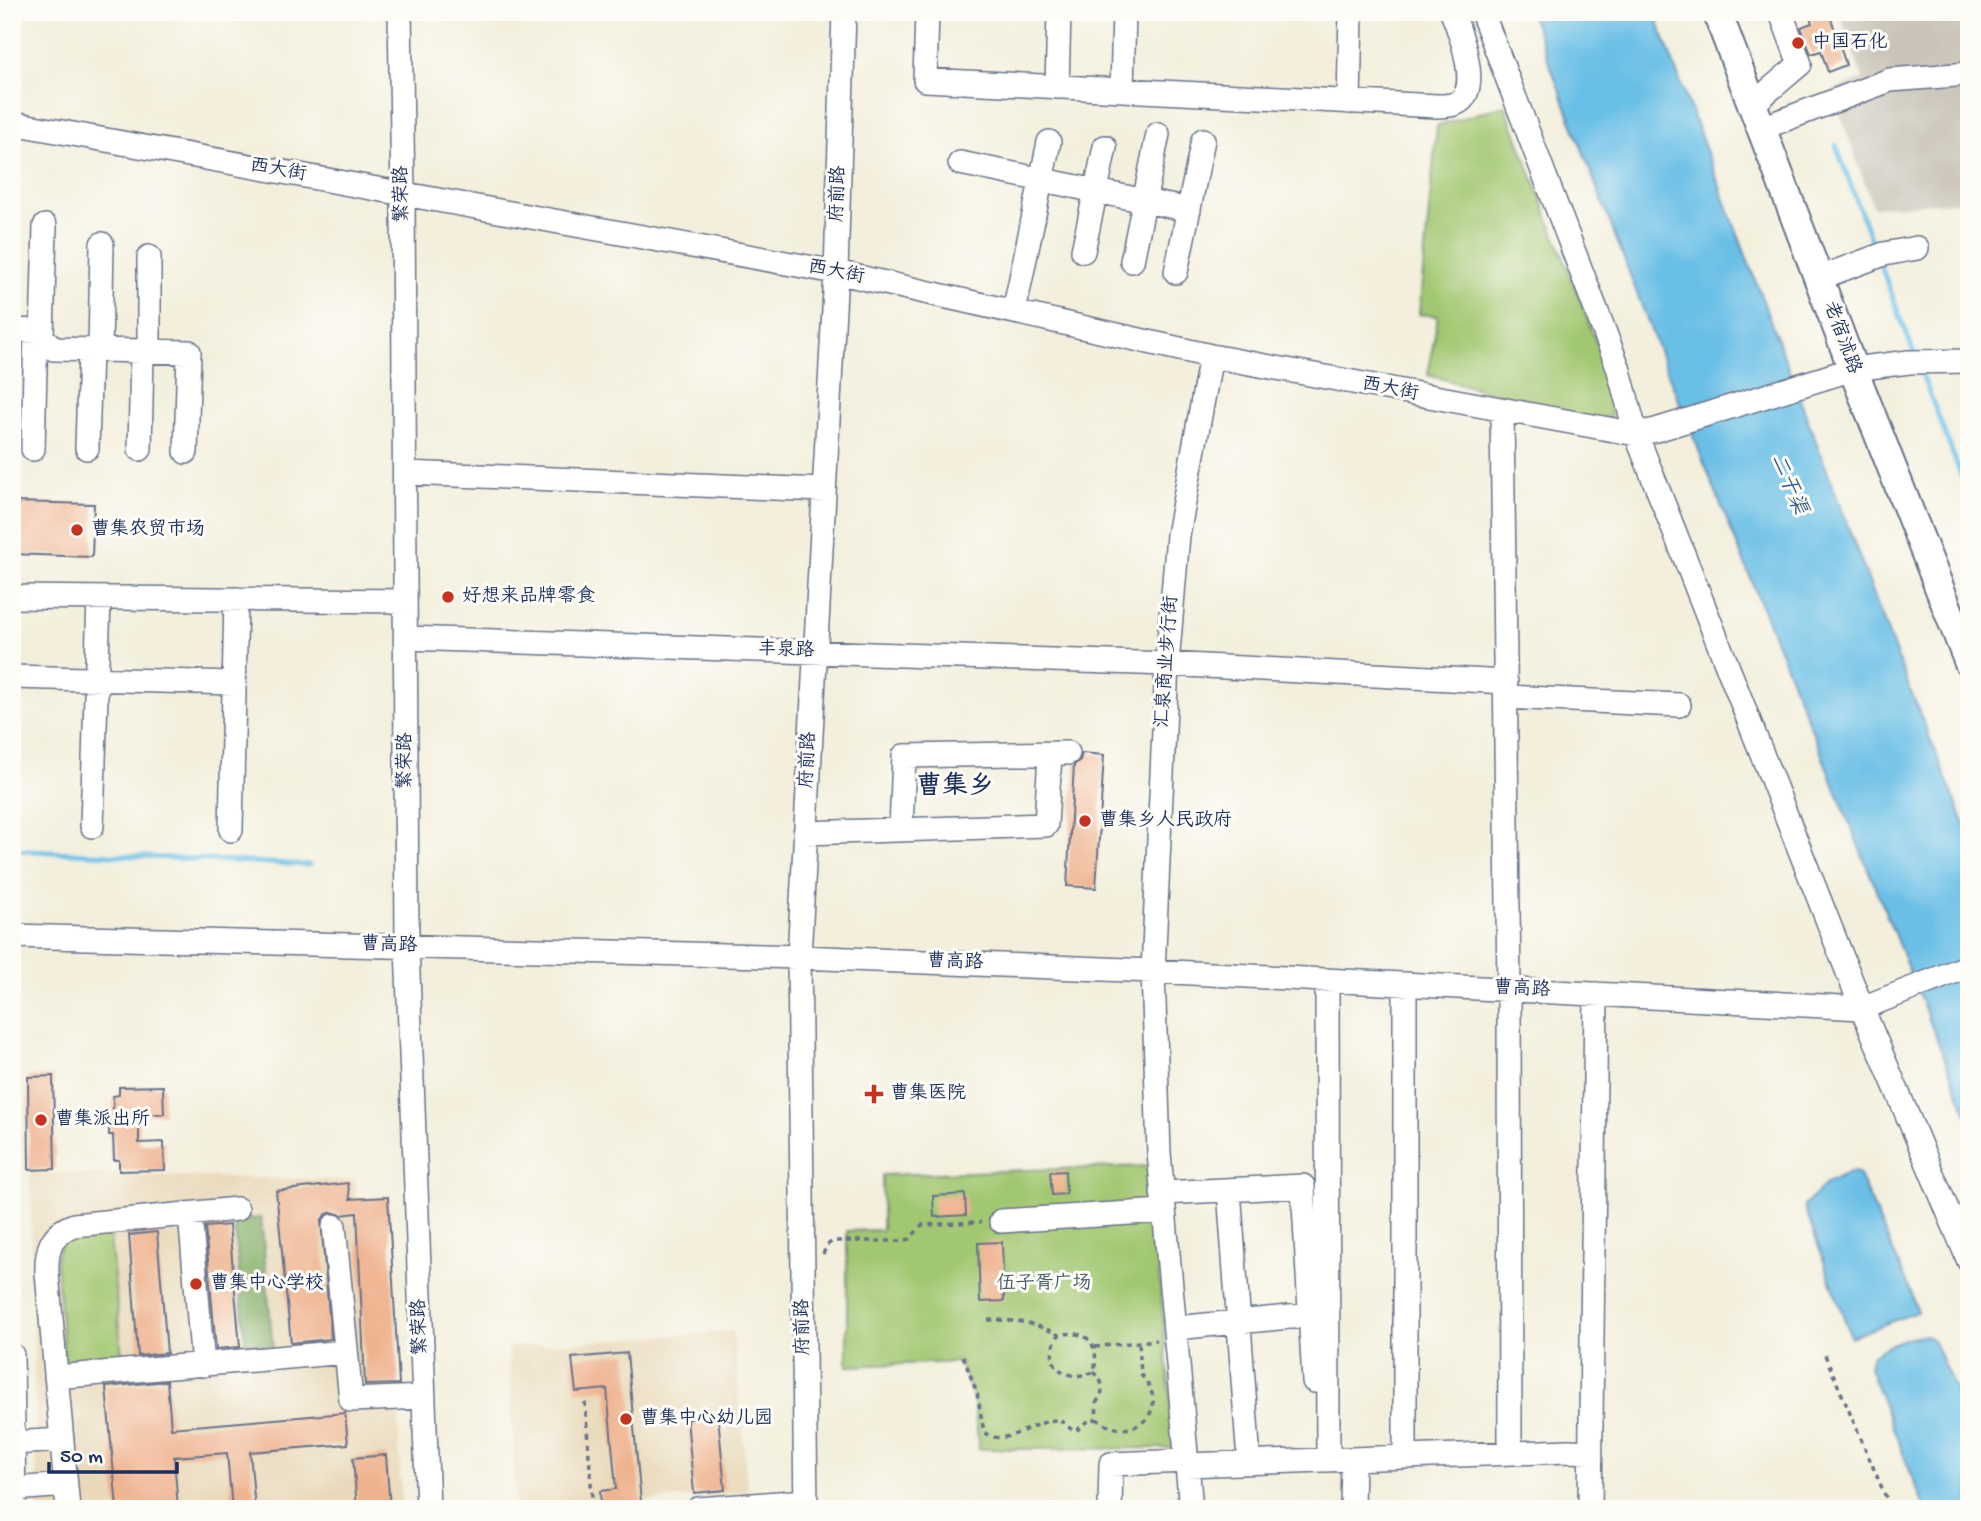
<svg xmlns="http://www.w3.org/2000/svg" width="1981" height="1521" font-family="'Gochi Hand','LXGW WenKai TC',sans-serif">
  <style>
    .built { fill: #e9d9ba }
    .industrial { fill: #c9c3b8 }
    .green { fill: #a2c771; stroke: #5e7b68; stroke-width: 2 }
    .forest { fill: #81ac63; stroke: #4e6e60; stroke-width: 2 }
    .water { fill: #6abfe6; stroke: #4277a2; stroke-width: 2 }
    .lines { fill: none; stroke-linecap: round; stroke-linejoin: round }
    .stream { stroke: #6abfe6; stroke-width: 5 }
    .building { fill: #efb28e }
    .minor-casing { stroke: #67728a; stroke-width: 26 }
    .major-casing { stroke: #67728a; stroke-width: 32 }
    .path { stroke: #67728a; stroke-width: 3.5; stroke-dasharray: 5 5; stroke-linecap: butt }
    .minor { stroke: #fff; stroke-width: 23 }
    .major { stroke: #fff; stroke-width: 28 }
    .poi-dot { fill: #c8321e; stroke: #fdfcf7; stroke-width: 2.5 }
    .labels { text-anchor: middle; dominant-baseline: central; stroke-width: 6; stroke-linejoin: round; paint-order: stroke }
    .poi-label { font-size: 19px; fill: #1b2f5e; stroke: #fdfcf7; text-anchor: start }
    .street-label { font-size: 19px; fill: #1b2f5e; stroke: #fdfcf7 }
    .park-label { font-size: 19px; fill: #445d64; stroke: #fdfcf7 }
    .water-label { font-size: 21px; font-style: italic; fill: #335a87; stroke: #fdfcf7 }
    .district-label { font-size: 26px; font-weight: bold; fill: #1b2f5e; stroke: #fdfcf7 }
  </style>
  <rect width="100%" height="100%" fill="#fdfcf7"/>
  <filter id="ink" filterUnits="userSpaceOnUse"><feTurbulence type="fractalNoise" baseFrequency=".0143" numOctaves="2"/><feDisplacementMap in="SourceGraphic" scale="14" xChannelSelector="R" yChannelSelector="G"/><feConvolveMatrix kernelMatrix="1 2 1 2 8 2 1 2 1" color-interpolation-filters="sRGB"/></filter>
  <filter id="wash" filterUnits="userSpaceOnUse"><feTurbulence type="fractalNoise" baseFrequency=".00686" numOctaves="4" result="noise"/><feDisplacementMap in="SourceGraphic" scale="28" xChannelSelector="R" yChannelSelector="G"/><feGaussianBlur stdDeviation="1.57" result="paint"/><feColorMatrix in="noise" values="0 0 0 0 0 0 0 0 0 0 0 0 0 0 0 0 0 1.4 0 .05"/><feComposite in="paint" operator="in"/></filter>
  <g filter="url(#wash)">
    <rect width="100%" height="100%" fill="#f3efdc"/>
    <!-- built -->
    <path class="built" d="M30 1173 355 1180 364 1390 398 1389 401 1509H37Z
      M733 1331 748 1492 556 1509H516L508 1347Z"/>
    <!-- industrial -->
    <path class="industrial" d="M1839 12H1969V201L1873 207 1832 90 1863 79Z"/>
    <!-- green -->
    <path class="green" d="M1505 105 1607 371 1613 397 1610 418 1603 423 1428 375 1438 316 1419 314 1437 126Z
      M1149 1166 1175 1448 979 1449 973 1396 959 1362 847 1366V1231L882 1230V1175Z
      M109 1229 123 1365 65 1370 56 1258C62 1228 84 1231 109 1229Z"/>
    <!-- forest -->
    <path class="forest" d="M261 1218 273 1348 246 1351 234 1220Z"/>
    <!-- water -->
    <path class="water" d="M1530 12H1654L1901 667 1969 835V1119L1662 359Z
      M1850 1172 1858 1173 1912 1294 1917 1312 1851 1337 1804 1206 1828 1182Z
      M1925 1335 1933 1340 1969 1421V1509H1925L1869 1367 1871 1357C1885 1345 1907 1336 1925 1335Z"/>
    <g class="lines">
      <!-- stream -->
      <path class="stream" d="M1836 145 1875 251
        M1879 261 1915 356
        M1920 369 1969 496
        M12 850 309 865"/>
    </g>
    <g id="blocks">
      <!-- building -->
      <path class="building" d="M1808 12H1829L1846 65 1828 72 1821 51 1811 54 1801 27 1812 23Z
        M12 502 94 504 92 557 12 554Z
        M1082 753 1104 755 1096 888 1067 886 1074 765 1080 760Z
        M53 1076 55 1169 29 1170 28 1077Z
        M163 1086 164 1114H139V1143L164 1142 165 1170 119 1171V1160H114L113 1135H109V1119H113V1096L119 1095V1087Z
        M1065 1171 1066 1194 1052 1195 1050 1172Z
        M348 1183 350 1199 388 1197 399 1384 365 1385 357 1213 341 1215 332 1212 325 1215 321 1221 331 1339 291 1343 276 1191Z
        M965 1194 966 1215 934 1217 933 1196Z
        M229 1225 240 1347 216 1349 205 1227Z
        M157 1232 167 1353 138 1356 129 1235Z
        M1002 1242 1004 1301 980 1302 978 1243Z
        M627 1353 641 1502 601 1505 600 1491 616 1489 607 1389 576 1392 572 1358Z
        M167 1381 171 1428 345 1413 348 1444 250 1452 255 1509H232L227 1453 174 1457 178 1509H117L106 1387Z
        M718 1416 725 1490 694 1493 687 1419Z
        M386 1455 390 1509H357L353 1458Z"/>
    </g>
  </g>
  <g filter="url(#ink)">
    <use href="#blocks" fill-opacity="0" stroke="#67728a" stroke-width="2"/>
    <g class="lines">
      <!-- minor casing -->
      <g class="minor-casing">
        <path id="minor" d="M400 12 403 194 407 946 428 1509
          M927 12 925 80 1437 106C1443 106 1453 106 1459 102 1481 87 1460 32 1452 12
          M1482 12 1618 367 1636 434 1862 1008 1969 1261
          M1057 87 1059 12
          M1122 90 1124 12
          M1349 102 1351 12
          M1753 104 1800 64 1781 13 1778 12
          M12 123 836 272 1211 356 1636 434 1656 430 1853 369 1909 362 1969 361
          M1762 128 1890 80 1969 74
          M960 163 1189 210
          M1083 251 1105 147
          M1132 261 1158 134
          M1176 272 1203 140
          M1819 278 1884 254 1917 248
          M1014 312 1049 142
          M12 330 36 331 54 349 189 352 186 452
          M42 337 45 226
          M100 350 102 244
          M149 351V257
          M1502 411 1509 989 1510 1453
          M87 448 90 350
          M33 449 36 331
          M140 449 142 351
          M405 473 824 490
          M12 597 405 601
          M406 638 1167 664 1506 682
          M12 677 234 683
          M1506 697 1679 705
          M92 826 99 598
          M231 830 236 599
          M901 830 904 756 1068 753
          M805 833 1046 825 1050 754
          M12 936 799 957 1153 971 1862 1008 1969 966
          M1327 980 1328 1460
          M1229 1190 1248 1447
          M1162 1193 1303 1186 1314 1381
          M190 1214 203 1365
          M1001 1221 1164 1211
          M334 1226 351 1400 424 1397
          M1175 1328 1310 1315
          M12 1355 14 1509
          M56 1377 346 1352
          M13 1443 62 1440
          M1405 1457V984
          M1187 1465 1569 1451 1590 1452
          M14 1489 66 1485
          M68 1509 47 1273C46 1250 51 1233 74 1225L237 1209
          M698 1509 806 1501
          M806 1509 799 957 836 272 844 12
          M1110 1509 1111 1464 1187 1461
          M1191 1509 1159 1153 1153 971 1167 664 1178 535 1211 356
          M1352 1509 1353 1459
          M1590 1509 1596 994"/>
      </g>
      <!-- major casing -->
      <g class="major-casing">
        <path id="major" d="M1717 12 1853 369 1969 663"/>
      </g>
      <!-- path -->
      <path class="path" d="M823 1254 827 1245 833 1241H902L910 1239 922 1225 981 1222
        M988 1320C1017 1320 1033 1322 1059 1335 1088 1328 1100 1345 1094 1372 1065 1384 1040 1363 1059 1335
        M1095 1347 1156 1340
        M1825 1355 1891 1509
        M963 1356 977 1393 984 1432C1005 1450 1035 1418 1060 1420L1071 1429 1076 1431 1087 1422 1097 1419
        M1094 1372C1104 1382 1105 1391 1096 1403L1097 1419C1130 1446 1175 1412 1141 1375L1139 1343
        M585 1402 593 1509"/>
      <!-- minor -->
      <use href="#minor" class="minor"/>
      <!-- major -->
      <use href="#major" class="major"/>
    </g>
  </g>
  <!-- markers -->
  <g class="poi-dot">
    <circle cx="1798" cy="43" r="7"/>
    <circle cx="77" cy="530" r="7"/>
    <circle cx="448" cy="597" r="7"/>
    <circle cx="1085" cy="821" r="7"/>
    <path d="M870.5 1083.5h7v7h7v7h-7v7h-7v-7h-7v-7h7z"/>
    <circle cx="41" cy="1120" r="7"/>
    <circle cx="196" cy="1284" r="7"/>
    <circle cx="626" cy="1419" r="7"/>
  </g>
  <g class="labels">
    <!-- poi labels -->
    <g class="poi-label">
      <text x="1812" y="43">中国石化</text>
      <text x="91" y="530">曹集农贸市场</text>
      <text x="462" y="597">好想来品牌零食</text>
      <text x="1099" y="821">曹集乡人民政府</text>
      <text x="890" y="1094">曹集医院</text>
      <text x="55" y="1120">曹集派出所</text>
      <text x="210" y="1284">曹集中心学校</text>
      <text x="640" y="1419">曹集中心幼儿园</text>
    </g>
    <!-- street labels -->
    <g class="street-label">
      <text transform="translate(278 171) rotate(10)">西大街</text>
      <text transform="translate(403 194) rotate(-91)">繁荣路</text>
      <text transform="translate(839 194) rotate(-88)">府前路</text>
      <text transform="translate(836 273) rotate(11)">西大街</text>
      <text transform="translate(1841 338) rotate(70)">老宿沭路</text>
      <text transform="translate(1390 390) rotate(11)">西大街</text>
      <text transform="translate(786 651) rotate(2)">丰泉路</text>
      <text transform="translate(1168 662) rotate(-86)">汇泉商业步行街</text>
      <text transform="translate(809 760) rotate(-87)">府前路</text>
      <text transform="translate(406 761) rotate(-90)">繁荣路</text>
      <text transform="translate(389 946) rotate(2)">曹高路</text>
      <text transform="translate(955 963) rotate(2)">曹高路</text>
      <text transform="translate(1522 990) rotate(3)">曹高路</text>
      <text transform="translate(421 1327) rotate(-92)">繁荣路</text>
      <text transform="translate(804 1327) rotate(-91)">府前路</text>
    </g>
    <!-- park labels -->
    <g class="park-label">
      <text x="1044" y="1284">伍子胥广场</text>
    </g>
    <!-- water labels -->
    <g class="water-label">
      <text transform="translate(1787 485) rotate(67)">二干渠</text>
    </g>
    <!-- district labels -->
    <g class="district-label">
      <text x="955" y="788">曹集乡</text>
    </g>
  </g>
  <!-- margin -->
  <rect width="1981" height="1521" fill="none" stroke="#fdfcf7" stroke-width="42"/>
  <!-- scale -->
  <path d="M49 1462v10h128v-10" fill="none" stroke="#1b2f5e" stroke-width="3.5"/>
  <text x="60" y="1462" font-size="21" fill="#1b2f5e" stroke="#fdfcf7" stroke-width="5" paint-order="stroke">50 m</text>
</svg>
